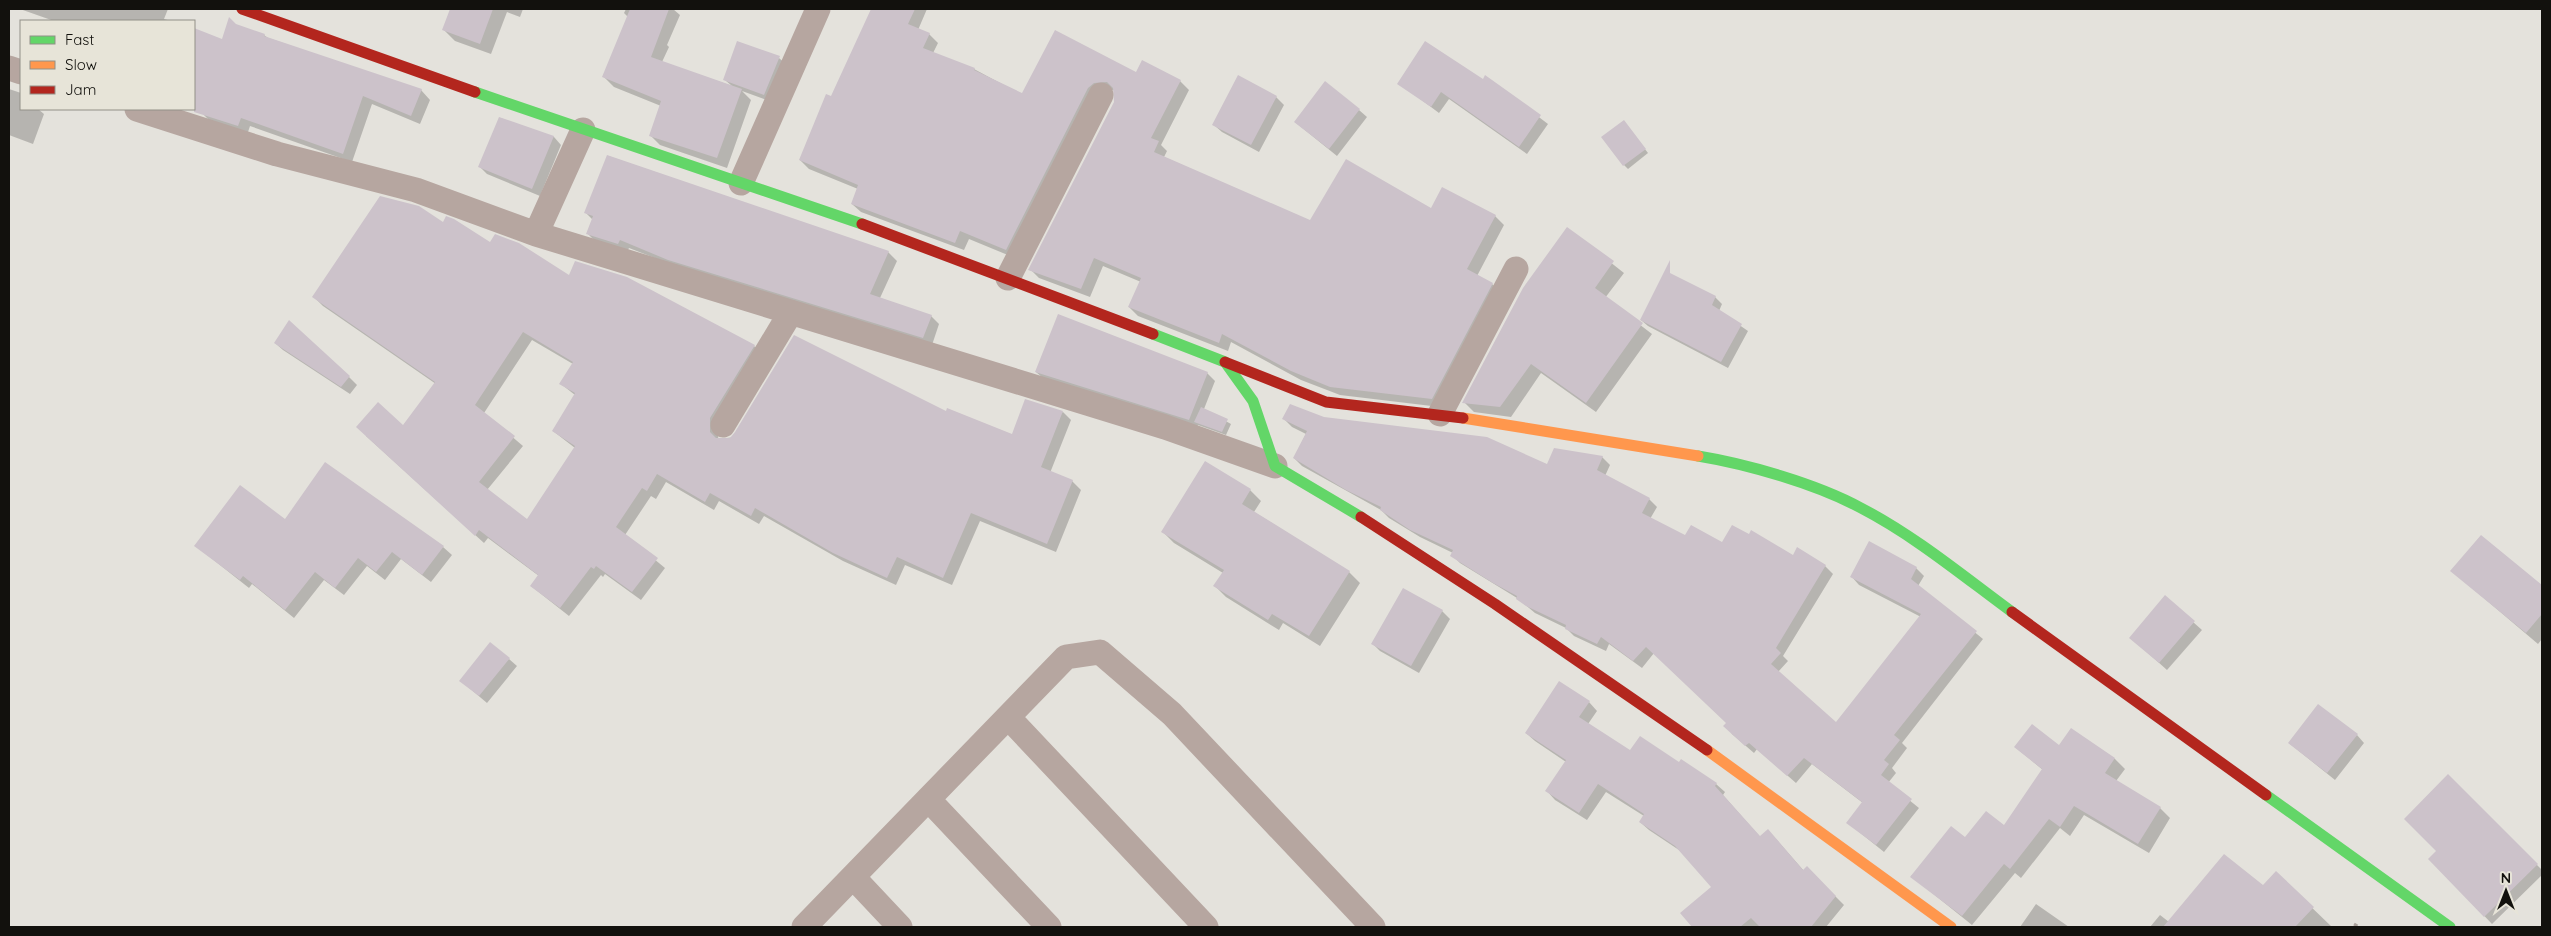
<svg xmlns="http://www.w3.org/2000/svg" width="2551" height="936" font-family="Quicksand,sans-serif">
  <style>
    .shadow { fill: #0003; fill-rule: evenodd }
    .building { fill: #ccc2ca; fill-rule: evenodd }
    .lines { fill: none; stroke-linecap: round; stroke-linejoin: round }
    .path { stroke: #aaa19b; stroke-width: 3; stroke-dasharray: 4 2.5; stroke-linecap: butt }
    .street { stroke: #b6a6a0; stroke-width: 25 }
    .fast { stroke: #63d668; stroke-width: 11 }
    .slow { stroke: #ff974d; stroke-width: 11 }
    .jam { stroke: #b3261e; stroke-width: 11 }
  </style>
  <rect width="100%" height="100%" fill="#e4e2dc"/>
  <!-- shadow -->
  <path class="shadow" d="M20 9H168L164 19 171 21H54Z
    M452 9H523L520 17 507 12 491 54 455 41 444 30Z
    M626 9H673L680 15 667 45 669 47 662 62 732 86 725 80 779 58 787 65 772 102 742 91 751 100 727 168 660 145 650 135 661 106 614 87 604 77 628 17 624 13Z
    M872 9H927L918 30 929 34 938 43 933 53 974 69 1022 95 1136 74 1180 81 1189 90 1161 145 1167 151 1164 157 1310 222 1431 210 1495 216 1504 225 1477 276 1492 284 1501 292 1440 407 1340 395 1301 380 1231 342 1228 351 1138 316 1129 307 1141 282 1103 266 1090 297 1039 278 1030 269 1115 102V90L1103 91 1015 258 969 239 964 250 861 212 852 204 858 189 809 169 800 160 855 50Z
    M236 25 264 35 268 38 421 90 430 100 420 124 372 104 352 162 250 126 247 135 212 123 203 114 209 96 194 91V30L222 41Z
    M1486 77 1548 124 1527 154 1449 99 1439 113 1399 83 1483 81Z
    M9 89 21 93V109H38L44 114 33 144 9 135Z
    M1276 97 1284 105 1259 152 1222 132 1214 125Z
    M1359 110 1367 117 1337 156 1295 122Z
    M500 118 554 137 561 145 540 196 487 174 480 167Z
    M1627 126 1648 153 1628 169 1624 165Z
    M608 156 888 252 897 261 880 298 931 316 939 324 932 345 678 267 629 248 627 252 596 242 588 234 593 220 586 213Z
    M443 224 570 277 754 346 762 354 719 427 718 439 947 413 1012 435 1063 412 1071 420 1050 473 1072 481 1081 490 1056 552 980 521 952 585 905 565 896 585 843 561 764 516 759 524 719 501 714 510 666 482 656 499 651 496 625 535 665 568 641 600 605 574 603 577 601 575 569 616 531 586 539 576 488 538 484 543 366 436 403 426 436 384 323 306 314 297ZM532 340 573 364 561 384 575 395 553 431 575 448 528 521 487 490 523 446 484 413Z
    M1567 228 1624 273 1605 298 1652 334 1596 412 1541 373 1511 417 1474 412 1464 402Z
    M1715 297 1722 304 1719 311 1748 331 1728 368 1648 326 1641 320Z
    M275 343 349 377 357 385 350 394 283 350Z
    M1036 372 1207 373 1215 381 1204 409 1231 424 1226 435 1198 425 1197 427 1044 379Z
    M1284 419H1324L1548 466 1602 457 1610 465 1605 476 1649 499 1657 507 1650 519 1686 537 1793 556 1825 566 1833 574 1783 656 1788 661 1778 672 1836 723 1921 617 1859 585 1852 577 1916 568 1924 576 1918 586 1983 639 1902 743 1907 748 1892 768 1896 773 1888 783 1919 808 1884 852 1848 823 1863 803 1812 764 1796 783 1757 749 1754 753 1732 734 1727 723 1654 653 1642 668 1609 644 1606 651 1574 636 1566 628 1535 613 1517 598 1460 563 1452 555 1453 553 1420 537 1389 518 1381 510 1302 466 1294 458 1306 434 1292 427Z
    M326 464 443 547 452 555 431 582 401 559 385 580 367 566 344 595 324 580 294 618 252 584 249 588 196 546 285 520Z
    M1250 490 1261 501 1254 512 1349 572 1360 583 1320 646 1283 623 1279 630 1226 597 1215 586 1223 573 1174 543 1163 532Z
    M2481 536 2542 586V639L2538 644 2452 571Z
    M2165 597 2202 630 2167 670 2139 645Z
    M1442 611 1450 619 1419 673 1380 651 1373 644Z
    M509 659 517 666 487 703 461 681Z
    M1589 702 1597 711 1588 724 1630 752 1680 764 1716 784 1725 792 1723 795 1760 837 1776 839 1804 871 1807 868 1844 905 1826 927H1762L1760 925 1758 927H1694L1682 914 1713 887 1682 852 1649 830 1640 822 1644 816 1606 792 1587 820 1555 800 1547 791 1566 762 1535 741 1526 733Z
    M2071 730 2115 759 2125 769 2116 781 2160 808 2170 818 2149 853 2084 815 2070 836 2060 828 2021 878 2015 873 1972 925 1911 876 1965 839 2004 827 2043 770 2015 747H2059Z
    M2357 735 2364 743 2335 780 2289 743Z
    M2448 776 2542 870V875L2492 924 2430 859 2438 851Z
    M2276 873 2332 927H2150L2160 915 2169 922 2263 887Z
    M2036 904 2069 927H2020Z"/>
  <!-- building -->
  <path class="building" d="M450 9H493L480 44 442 30Z
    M630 9H669L651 57 742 89 717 158 649 136 661 101 602 77Z
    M871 9H915L908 24 930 33 923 48 975 68 974 70 1022 93 1055 30 1136 72 1142 60 1181 80 1151 138 1159 141 1154 152 1310 220 1346 159 1431 208 1442 187 1496 215 1467 269 1493 283 1432 399 1330 387 1291 371 1222 334 1219 343 1128 307 1141 278 1094 258 1081 289 1028 270 1114 102 1113 88 1107 82 1094 83 1088 88 1006 250 960 231 955 243 851 204 858 185 799 160 826 94 831 96Z
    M229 17 236 24 265 34 264 36 422 89 411 116 363 96 343 154 241 118 238 126 194 112V28L222 39Z
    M737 41 780 56 764 95 723 80Z
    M1425 41 1483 79 1485 75 1541 115 1519 147 1441 92 1431 107 1397 84Z
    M1238 75 1277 96 1251 145 1212 125Z
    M1325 81 1360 109 1329 149 1294 122Z
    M499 117 554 136 532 189 478 167Z
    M1624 120 1646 149 1623 166 1601 137Z
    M607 155 889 251 870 294 932 315 923 338 668 260 620 240 618 244 586 234 593 216 584 213Z
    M380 196 419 206 443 222 446 216 454 219 490 242 495 234 519 243 569 275 575 261 627 277 755 345 710 418V432L716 438H730L735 432 794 335 946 411 947 408 1012 434 1025 399 1063 411 1041 467 1073 480 1047 544 971 513 943 578 897 557 887 578 833 553 755 508 751 516 710 493 705 502 657 474 647 491 642 488 616 527 658 558 632 592 596 566 594 569 591 567 560 608 530 586 538 575 479 530 475 536 356 427 378 402 403 425 435 382 312 297ZM523 332 573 362 559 384 575 393 552 431 575 446 527 519 479 482 515 436 475 405Z
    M1567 227 1614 261 1595 288 1643 323 1586 403 1531 364 1500 407 1462 403 1523 288Z
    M1670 260V273L1716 296 1712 305 1742 324 1721 362 1640 320Z
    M1058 314 1208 372 1189 420 1035 372Z
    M289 320 350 376 341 387 274 343Z
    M1290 404 1324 417 1487 437 1547 464 1554 448 1603 456 1597 470 1650 498 1642 513 1685 535 1691 525 1722 542 1732 525 1749 534 1751 530 1793 555 1797 547 1826 565 1776 648 1781 653 1771 664 1836 722 1921 614 1850 577 1869 541 1917 567 1911 579 1977 631 1894 735 1900 740 1884 760 1889 764 1881 775 1912 799 1876 845 1846 823 1862 802 1804 758 1787 776 1749 743 1745 746 1723 726 1726 723 1646 647 1633 661 1601 637 1597 644 1565 629 1566 625 1526 606 1516 599 1517 596 1493 583 1450 556 1453 550 1410 530 1380 510 1381 507 1346 490 1293 458 1307 431 1282 419Z
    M1201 407 1228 419 1222 432 1194 422Z
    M1205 461 1251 489 1242 504 1350 571 1309 636 1272 614 1268 620 1213 586 1224 570 1161 532Z
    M325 462 444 546 422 575 392 552 376 572 358 558 335 588 315 572 285 610 243 576 240 580 194 546 240 485 285 519Z
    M2481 535 2542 585V614L2526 633 2450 571Z
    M1403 588 1443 610 1411 666 1371 644Z
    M2165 595 2195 621 2159 663 2129 638Z
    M490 642 510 658 479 696 459 681Z
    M1559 681 1590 701 1579 717 1630 750 1640 736 1679 762 1681 759 1717 783 1715 786 1760 836 1768 829 1803 870 1807 866 1836 896 1811 927H1760L1751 918 1740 927H1692L1680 913 1711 887 1675 846 1639 822 1644 814 1598 784 1579 813 1545 791 1566 760 1525 733Z
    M2318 704 2358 734 2327 773 2288 743Z
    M2032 724 2059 745 2071 728 2115 758 2105 773 2161 807 2138 844 2074 806 2060 827 2049 819 2010 869 2004 864 1962 916 1910 877 1951 826 1965 837 1986 811 2004 825 2042 769 2014 747Z
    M2448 774 2538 864 2484 917 2428 859 2436 851 2404 819Z
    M2224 854 2263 885 2276 871 2314 907 2295 927H2163Z"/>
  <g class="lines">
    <!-- path -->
    <path class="path" d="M2354 924 2359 927"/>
    <!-- street -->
    <path class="street" d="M9 68 21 72
      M137 109 277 154 416 190 536 234 1165 427 1275 466
      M741 183 818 9
      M536 234 583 130
      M1008 278 1101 95
      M1440 414 1516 269
      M723 425 791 312
      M1008 717 1206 927
      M928 799 1049 927
      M853 877 900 927
      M804 927 1066 657 1100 652 1172 714 1373 927"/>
    <!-- fast -->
    <path class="fast" d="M475 92 862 224
      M1153 334 1225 362 1253 401 1275 466 1361 517
      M1698 456C1747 464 1817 484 1861 508 1915 536 1963 576 2012 612
      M2266 795 2450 927"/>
    <!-- slow -->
    <path class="slow" d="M1463 418 1698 456
      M1707 750 1951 927"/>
    <!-- jam -->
    <path class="jam" d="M242 9 475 92
      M862 224 1153 334
      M1225 362 1326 402 1463 418
      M1361 517 1495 604 1707 750
      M2012 612 2266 795"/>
  </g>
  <!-- border -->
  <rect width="2551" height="936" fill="none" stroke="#12110d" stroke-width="20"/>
  <!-- legend -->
  <rect x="20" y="20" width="175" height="90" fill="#e7e4d8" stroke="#929087"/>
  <rect x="30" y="36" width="25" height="8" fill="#63d668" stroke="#929087"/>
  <text x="65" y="45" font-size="15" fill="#12110d">Fast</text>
  <rect x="30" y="61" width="25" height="8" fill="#ff974d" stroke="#929087"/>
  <text x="65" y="70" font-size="15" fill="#12110d">Slow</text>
  <rect x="30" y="86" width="25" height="8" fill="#b3261e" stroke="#929087"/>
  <text x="65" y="95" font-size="15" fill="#12110d">Jam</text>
  <!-- north arrow -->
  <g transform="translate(2506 891)" stroke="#e7e4d8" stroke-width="4" paint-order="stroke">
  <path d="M0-4L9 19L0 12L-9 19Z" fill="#12110d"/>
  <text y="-8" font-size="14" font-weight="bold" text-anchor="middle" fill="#12110d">N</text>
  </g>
</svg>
